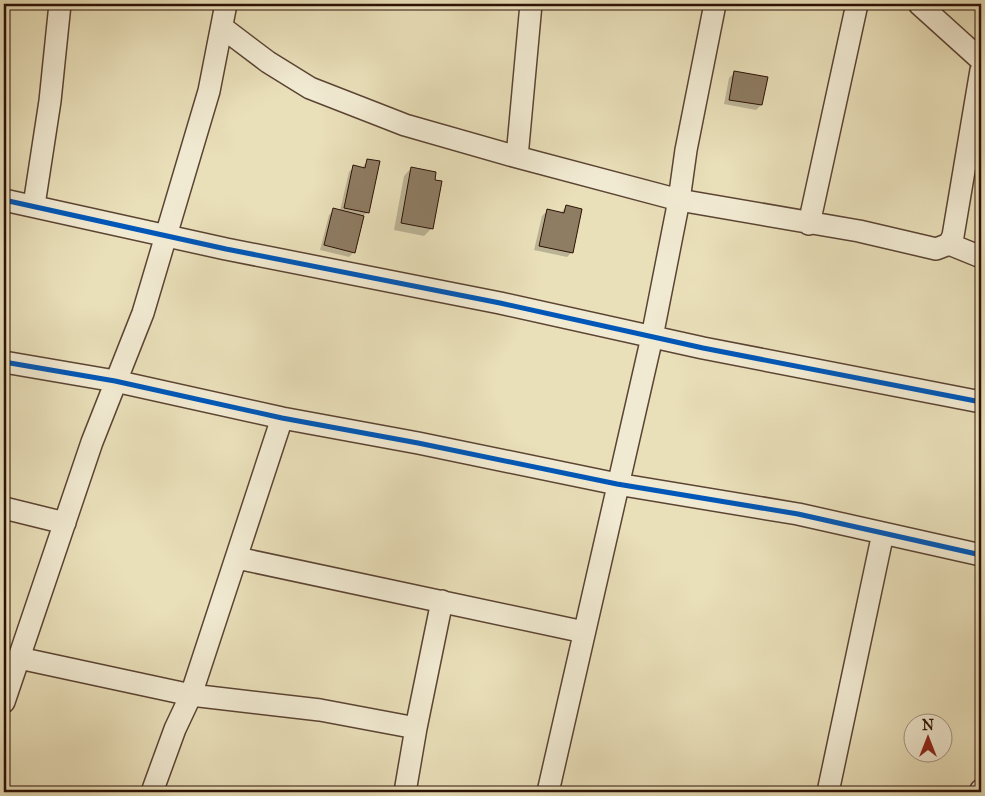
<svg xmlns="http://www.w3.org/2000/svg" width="985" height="796" font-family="'IM FELL Great Primer',serif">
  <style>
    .shadow { fill: #0003 }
    .building { fill: #8e7c63; stroke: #2c1106 }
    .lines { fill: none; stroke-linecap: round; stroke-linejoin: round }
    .minor-casing { stroke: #5b4433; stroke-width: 24 }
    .minor { stroke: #f1ead2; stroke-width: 21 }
    .cycleway-casing { stroke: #f1ead2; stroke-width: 8 }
    .cycleway { stroke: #0057b8; stroke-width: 5 }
  </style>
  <rect width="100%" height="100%" fill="#e9dfb9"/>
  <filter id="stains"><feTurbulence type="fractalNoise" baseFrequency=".004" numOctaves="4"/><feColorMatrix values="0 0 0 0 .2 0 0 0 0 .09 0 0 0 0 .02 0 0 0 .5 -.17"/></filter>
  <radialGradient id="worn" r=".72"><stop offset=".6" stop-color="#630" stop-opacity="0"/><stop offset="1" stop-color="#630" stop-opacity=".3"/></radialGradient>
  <!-- shadow -->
  <path class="shadow" d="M734 73 766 78 761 105 756 110 724 104 729 78Z
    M368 160V212L363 216 354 252 349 257 320 250 329 215 334 210 340 211 349 172 354 167 362 168Z
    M411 168 433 181 432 228 424 236 394 230 404 176Z
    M566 206 572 252 567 257 534 250 542 216 547 211 561 213Z"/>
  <!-- building -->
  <path class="building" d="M734 71 768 77 762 105 729 100Z
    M367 159 380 161 369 213 344 208 353 165 365 168Z
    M411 167 436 172 435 180 442 181 433 229 401 223Z
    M566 205 582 209 573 253 539 246 547 209 564 213Z
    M333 208 364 216 355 253 324 245Z"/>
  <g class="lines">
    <!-- minor casing -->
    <g class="minor-casing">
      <path id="minor" d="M919 4 981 60
        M223 28 268 62 310 88 405 125 517 157 679 200 859 231 936 249 949 244 953 236 981 70
        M517 157 531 4
        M4 200 226 249 500 303 703 348 981 402
        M34 205 50 101 60 4
        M809 224 857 4
        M949 244 981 257
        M4 362 115 381 282 418 418 443 617 484 798 514 981 555
        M4 508 65 523
        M237 558 584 632
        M19 658 191 695 320 710 416 728 405 792
        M4 702 92 442 143 313 209 91 226 4
        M416 728 442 601
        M152 792 175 729 191 695 282 418
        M548 792 652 337 679 200 686 150 715 4
        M828 792 883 533
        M981 792V790"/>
    </g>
    <!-- minor -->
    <use href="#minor" class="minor"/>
    <!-- cycleway casing -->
    <g class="cycleway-casing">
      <path id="cycleway" d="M4 200 226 249 500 303 703 348 981 402
        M4 362 115 381 282 418 418 443 617 484 798 514 981 555"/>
    </g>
    <!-- cycleway -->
    <use href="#cycleway" class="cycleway"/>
  </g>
  <!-- margin -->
  <rect width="985" height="796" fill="none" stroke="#e9dfb9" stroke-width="20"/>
  <rect x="5" y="5" width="975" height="786" fill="none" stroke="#2c1106" stroke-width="2.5"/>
  <rect x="10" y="10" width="965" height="776" fill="none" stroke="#2c1106"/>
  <!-- north arrow -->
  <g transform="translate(928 738)"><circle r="24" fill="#f1ead2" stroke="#a29380"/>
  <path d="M0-4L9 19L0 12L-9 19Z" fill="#8f2418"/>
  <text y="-8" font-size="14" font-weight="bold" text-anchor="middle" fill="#2c1106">N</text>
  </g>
  <rect width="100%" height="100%" filter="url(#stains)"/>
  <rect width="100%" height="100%" fill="url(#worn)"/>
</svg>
